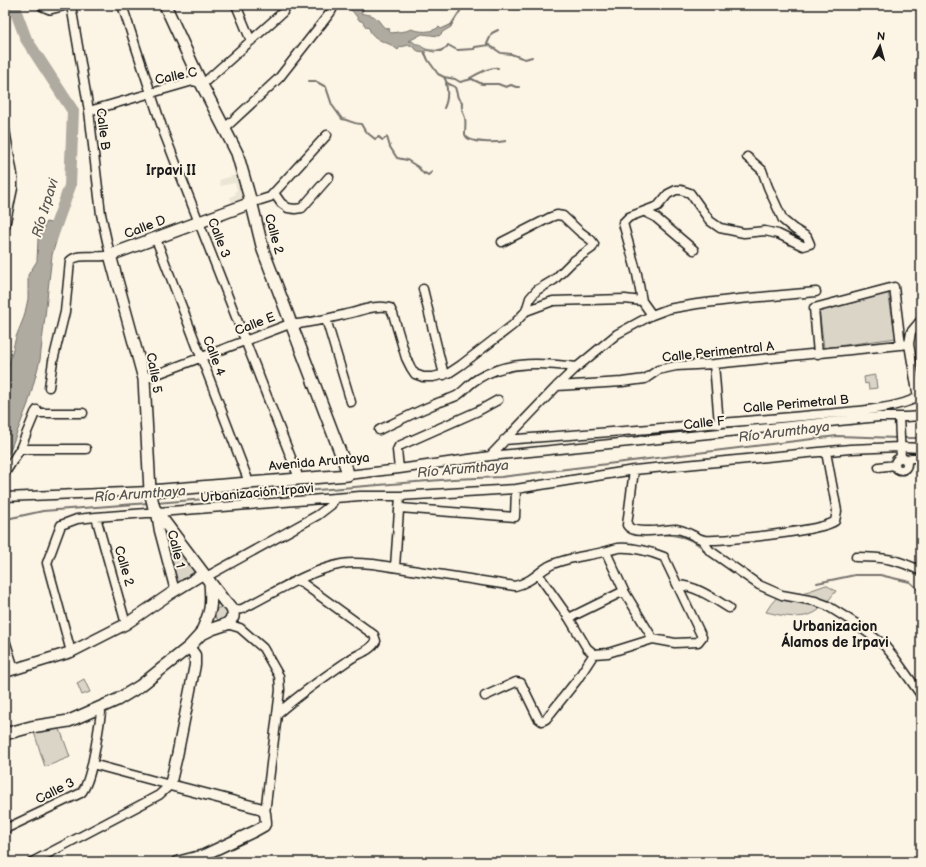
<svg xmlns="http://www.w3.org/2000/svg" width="926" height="867" font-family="'Balsamiq Sans',sans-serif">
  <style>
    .built { fill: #ebe5d6 }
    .green { fill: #dbd5c8; stroke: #7c7872 }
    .water { fill: #b0aba1; stroke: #75726c }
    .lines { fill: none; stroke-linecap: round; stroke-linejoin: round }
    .stream { stroke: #75726c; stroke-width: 2 }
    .river { stroke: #b0aba1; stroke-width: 12 }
    .minor-casing { stroke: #1c1c1c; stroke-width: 11 }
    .tertiary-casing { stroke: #1c1c1c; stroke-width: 13 }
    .secondary-casing { stroke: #1c1c1c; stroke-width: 14 }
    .minor { stroke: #fcf5e5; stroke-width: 8 }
    .tertiary { stroke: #fcf5e5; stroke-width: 10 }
    .secondary { stroke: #fcf5e5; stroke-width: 11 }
    .labels { text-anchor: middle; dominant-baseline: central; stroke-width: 4; stroke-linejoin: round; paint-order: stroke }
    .street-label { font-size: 13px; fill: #1c1c1c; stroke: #fcf5e5 }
    .neighbourhood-label { font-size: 14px; font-weight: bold; fill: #1c1c1c; stroke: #fcf5e5 }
    .water-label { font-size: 14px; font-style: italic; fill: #575551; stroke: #fcf5e5 }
  </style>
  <rect width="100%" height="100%" fill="#fcf5e5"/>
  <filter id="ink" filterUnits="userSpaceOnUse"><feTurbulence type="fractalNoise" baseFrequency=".025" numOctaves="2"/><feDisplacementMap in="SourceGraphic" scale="8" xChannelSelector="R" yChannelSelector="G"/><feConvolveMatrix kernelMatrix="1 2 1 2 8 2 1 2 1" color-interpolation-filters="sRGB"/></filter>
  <g filter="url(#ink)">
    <!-- built -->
    <path class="built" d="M239 174 246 196 244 199 232 203 230 197 236 194 235 192 237 190 235 183 221 186 219 180Z"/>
    <!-- green -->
    <path class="green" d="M888 292 896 338 824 348 819 309Z
      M875 375V380H876L877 388 869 389 868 383 865 384 864 377Z
      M163 530H164L196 572V573L179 584H177Z
      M826 585 836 591C831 597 827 603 821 608 806 622 784 616 766 612L771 604 779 595C797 596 809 591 826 585Z
      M223 607 227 609 228 618 220 621 216 618 214 614 218 608Z
      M84 679 90 692 82 695 77 683Z
      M60 729 70 757 45 767 34 732Z"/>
    <!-- water -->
    <path class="water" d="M342 5H366L361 13C365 15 370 14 373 16 381 20 381 29 390 29L389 31 391 33 406 31 411 29C420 32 431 33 439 27L441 29 452 24 451 27 444 31 439 36 422 34 409 41H412L416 44H419C426 52 432 49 441 51L434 52 425 50V55L424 52 418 51 410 45 400 47 398 50C395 48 392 45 389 44 381 41 371 37 369 28L366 27 362 21H360C352 11 354 11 342 5Z
      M46 222 61 225 52 255 40 360 28 404 9 453 5 458V379L16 337 24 317 28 299V275L37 261 38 239Z"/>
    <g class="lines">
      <!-- stream -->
      <path class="stream" d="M484 5 493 9 506 7 514 9H521L532 5
        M451 25 464 5
        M487 44 492 33 498 30
        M440 51 446 48 448 45 457 50 474 49 475 47 489 45 501 53 511 54 525 59 532 57
        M425 53 428 60 438 74 444 77 447 83 455 87 458 98 462 103C461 110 463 112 465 118 466 123 465 129 465 134 467 145 500 142 506 141
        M444 77 455 79 460 82 472 79 482 84H498L506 87 511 85 516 87H519
        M470 78C477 74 491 66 498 68
        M309 81H315L326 87 332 105 342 119C349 120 353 124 361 124L365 131 375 139 379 137 381 139 383 140 387 137 390 147 397 158 407 160 418 167 424 174 425 173 428 175 432 172
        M444 108C448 100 448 92 446 83
        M902 438H921
        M156 503 453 479 501 477 837 436 898 438
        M5 518H11L43 511 149 503
        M660 534C678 535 690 537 704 549
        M817 583 855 575H880L910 582 921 592"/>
      <!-- river -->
      <path class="river" d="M16 5V12L26 39 73 111 70 186 51 239"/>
      <!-- minor casing -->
      <g class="minor-casing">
        <path id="minor" d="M122 5 164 133 297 473V479
          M236 5 251 41
          M89 111 193 81 201 83 206 81 283 12 287 5
          M225 128 279 78 330 13 332 10 330 5
          M5 130 13 175V188L5 226
          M274 193 281 203 288 208 295 209 302 208 329 177
          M251 203 270 197 327 135
          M645 212 655 217 694 250
          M156 239 247 477V482
          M502 242 551 217 557 215 563 216 579 231 591 240 594 244 592 248 572 262 554 280 537 290 530 298 526 311
          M423 289 444 375
          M642 301 637 274 623 223 629 217 658 206 668 194 676 190H681L690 193 710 221 720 228 744 233 765 231 778 234 803 246 810 244 807 237 794 229 783 220 768 187 762 170 747 157
          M326 319 351 402
          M818 354 814 308 894 287 901 345
          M714 364 719 424
          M144 379 287 325C308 324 330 318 351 313 363 310 378 304 390 308L393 314 406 358 411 368 415 374 423 377H433L449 373 461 365 513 325 526 311 553 301 625 299 642 301 652 315
          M557 386 622 382 645 379 658 370 676 366 714 364 909 344
          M49 387 53 361 65 312 70 261C79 252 97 259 110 255L101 214 89 111 71 5
          M918 398 909 344 911 332 921 320
          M35 413H83
          M899 417 901 458
          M379 430C398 421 416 412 435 404 442 401 451 399 458 395 465 390 471 382 479 378 509 360 544 363 577 367
          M504 440C603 433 703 425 803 416 831 413 900 411 921 395
          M20 449H86
          M490 456 557 386 577 367 617 334 652 315 668 309 697 304 739 299 816 292
          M895 464a6 6 0 1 1 12 0a6 6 0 1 1-12 0Z
          M906 461 911 458H921
          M879 467 895 465
          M399 469 397 450 399 446 478 411 498 400
          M634 470 627 525C633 536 665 529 676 529 687 530 696 539 705 540 723 541 823 531 835 521L837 511 826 452
          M5 473 20 449 35 413 37 410
          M348 475 399 469 490 456 879 417H906L921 416
          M5 497 150 491
          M400 508 515 517 516 489
          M156 513 159 531 175 591
          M96 517 126 624
          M703 540 709 550 759 585 782 595 815 601 826 605 855 623 884 645 894 657 921 695
          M606 552 624 591 653 639
          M856 557C883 557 897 559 921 571
          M395 567 400 496
          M206 577 318 515 331 505 335 498 360 496H400L516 489 634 470 850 449 900 447 921 448
          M678 585C697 586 714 599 729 608
          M233 610 242 609C274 593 307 571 342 564 352 562 362 563 373 564L515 586C531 582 536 574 549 566 563 558 587 556 603 552 608 551 613 549 618 548 632 547 651 552 664 557L702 637 698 642 675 643 653 639 608 653 594 654 587 648 569 618 538 574
          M569 618 624 591
          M227 624 240 628 263 648 279 676 280 690 265 813
          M5 640 14 669
          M71 652 47 563 61 525 77 519 96 517 335 498
          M485 696 516 682 521 683 538 718 542 721 546 719 577 680 594 654
          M277 714C300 694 324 677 349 660 357 654 371 651 376 641L374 635 298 580
          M92 764 170 785
          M5 829 81 793C92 782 98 731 101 713L100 708
          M32 862 146 802 159 795 170 785"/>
      </g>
      <!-- tertiary casing -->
      <g class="tertiary-casing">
        <path id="tertiary" d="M5 672 71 652 126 624 170 594 203 574
          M177 862 204 855 255 831 264 826 266 822 265 813 259 808 170 785 177 756 195 665V655L189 647"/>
      </g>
      <!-- secondary casing -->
      <g class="secondary-casing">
        <path id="secondary" d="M43 5 50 8 62 5
          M150 491 348 475 347 470 263 250 253 209 237 153 201 83 165 5
          M200 635C211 612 212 607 210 582
          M5 734 31 727 69 721 117 700 140 686 189 647 200 635 212 629 227 624 233 617C234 610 231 606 225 602L154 508 150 491 144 379 110 255 251 203"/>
      </g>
      <!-- minor -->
      <use href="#minor" class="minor"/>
      <!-- tertiary -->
      <use href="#tertiary" class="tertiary"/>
      <!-- secondary -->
      <use href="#secondary" class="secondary"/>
    </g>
  </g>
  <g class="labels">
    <!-- street labels -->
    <g class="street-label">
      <text transform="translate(176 76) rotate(-12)">Calle C</text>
      <text transform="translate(103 129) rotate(83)">Calle B</text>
      <text transform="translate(145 227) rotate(-21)">Calle D</text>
      <text transform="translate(274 234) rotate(75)">Calle 2</text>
      <text transform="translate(219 238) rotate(69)">Calle 3</text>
      <text transform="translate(255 324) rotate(-21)">Calle E</text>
      <text transform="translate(718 352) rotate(-6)">Calle Perimentral A</text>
      <text transform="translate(214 356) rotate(69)">Calle 4</text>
      <text transform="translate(154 373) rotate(80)">Calle 5</text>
      <text transform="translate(796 404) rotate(-5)">Calle Perimetral B</text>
      <text transform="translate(704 423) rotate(-6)">Calle F</text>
      <text transform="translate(319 462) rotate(-5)">Avenida Aruntaya</text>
      <text transform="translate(257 493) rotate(-5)">Urbanización Irpavi</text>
      <text transform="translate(176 549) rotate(76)">Calle 1</text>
      <text transform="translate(124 566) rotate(74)">Calle 2</text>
      <text transform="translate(55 791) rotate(-27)">Calle 3</text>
    </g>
    <!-- neighbourhood labels -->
    <g class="neighbourhood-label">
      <text x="171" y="170">Irpavi II</text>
      <text x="835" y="626">Urbanizacion<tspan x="835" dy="16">Álamos de Irpavi</tspan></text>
    </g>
    <!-- water labels -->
    <g class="water-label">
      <text transform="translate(45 208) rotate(-73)">Río Irpavi</text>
      <text transform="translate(784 432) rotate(-7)">Río Arumthaya</text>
      <text transform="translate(463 469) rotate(-5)">Río Arumthaya</text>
      <text transform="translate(140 494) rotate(-4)">Río Arumthaya</text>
    </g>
  </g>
  <!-- margin -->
  <rect width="926" height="867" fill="none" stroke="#fcf5e5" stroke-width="20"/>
  <rect x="10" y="10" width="906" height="847" fill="none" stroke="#1c1c1c" stroke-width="1.5" filter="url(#ink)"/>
  <!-- north arrow -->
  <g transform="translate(880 46) rotate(6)" stroke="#fcf5e5" stroke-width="3" paint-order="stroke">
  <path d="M0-3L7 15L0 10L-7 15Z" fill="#1c1c1c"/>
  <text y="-6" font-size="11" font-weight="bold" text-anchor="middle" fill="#1c1c1c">N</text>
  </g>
</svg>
